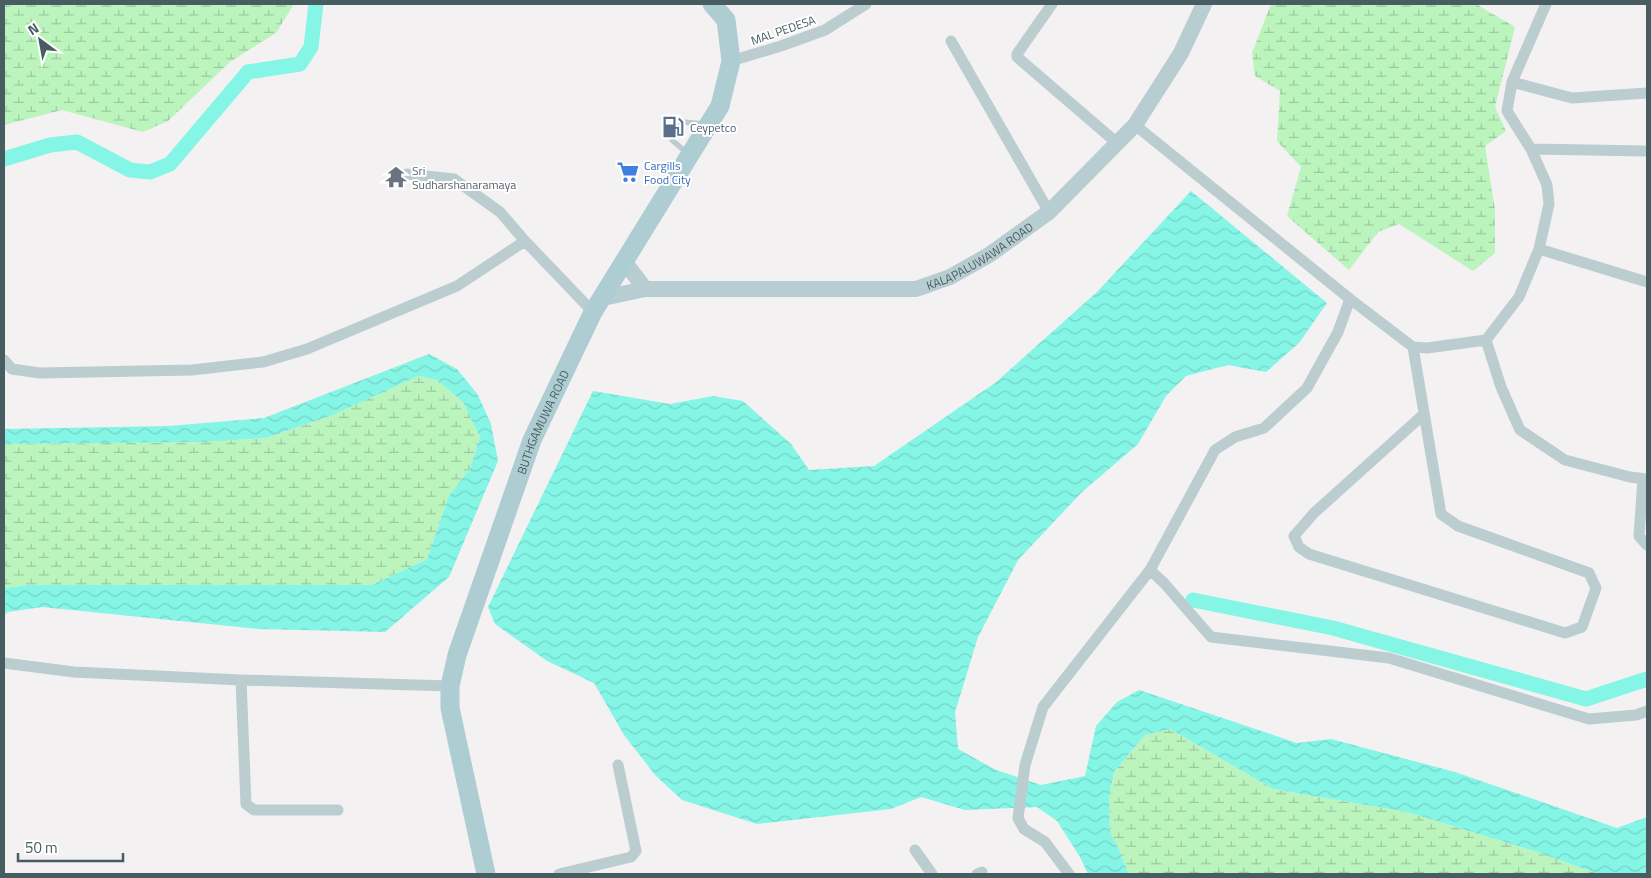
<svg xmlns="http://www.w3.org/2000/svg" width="1651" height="878" font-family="'Titillium Web',sans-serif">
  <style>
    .wetland { fill: url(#wetland-marsh) }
    .water { fill: url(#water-waves) }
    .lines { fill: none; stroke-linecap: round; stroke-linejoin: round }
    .canal { stroke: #85f5e6; stroke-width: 15 }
    .lane { stroke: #bbcdcf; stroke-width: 5.5 }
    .street { stroke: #bbcdcf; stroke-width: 11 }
    .secondary { stroke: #b8cdd1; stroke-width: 16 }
    .primary { stroke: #aecdd2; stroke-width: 19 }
    .labels { text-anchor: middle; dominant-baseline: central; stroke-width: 4; stroke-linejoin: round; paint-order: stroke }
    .street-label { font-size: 12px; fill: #475d61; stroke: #fff }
    .service-label { font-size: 12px; fill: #4e5e75; stroke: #fff; text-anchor: start }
    .shop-label { font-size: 12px; fill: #366cbe; stroke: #fff; text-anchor: start }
    .worship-label { font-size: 12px; fill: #5b616d; stroke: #fff; text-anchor: start }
  </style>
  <defs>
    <pattern id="wetland-marsh" width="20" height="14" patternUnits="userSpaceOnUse" patternTransform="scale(1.25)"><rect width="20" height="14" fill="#bcf4be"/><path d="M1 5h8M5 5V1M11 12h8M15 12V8" fill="none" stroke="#9bc99e"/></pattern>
    <pattern id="water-waves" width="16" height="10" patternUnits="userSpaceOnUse" patternTransform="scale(1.25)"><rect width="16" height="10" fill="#85f5e6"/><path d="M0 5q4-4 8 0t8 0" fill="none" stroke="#74d4c8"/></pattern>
  </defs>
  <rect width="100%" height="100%" fill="#f3f1f2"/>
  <!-- wetland -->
  <path class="wetland" d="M4 4H294L276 33 230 62 168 121 143 132 62 110 4 125Z
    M1271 4H1476L1515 27 1495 107 1506 131 1485 146 1495 210V253L1473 271 1399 224 1378 232 1349 270 1287 216 1301 167 1277 141 1280 91 1255 76 1252 53Z
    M417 376 437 380 463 402 480 437 470 468 449 496 427 559 372 585H27L4 588V444L202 442 266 438 333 415Z
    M1170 729 1273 789 1407 812 1537 852 1599 874H1129L1116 843 1110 833 1109 797 1114 772 1145 735Z"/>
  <!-- water -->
  <path class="water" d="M1191 191 1327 303 1299 343 1266 372 1228 365 1186 376 1166 396 1138 444 1081 493 1018 560 978 637 955 712 958 749 996 770 1041 785 1085 776 1096 726 1117 702 1139 690 1297 743 1331 739 1455 772 1617 828 1647 817V873L1638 874H1599L1537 852 1407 812 1273 789 1170 729 1145 735 1114 772 1109 797 1110 833 1116 843 1129 874H1088L1080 857 1057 821 1037 807 965 810 921 797 891 809 757 824 682 800 656 776 624 735 594 683 547 661 495 624 488 607 593 391 670 404 713 396 743 401 791 444 809 470 874 466 995 383 1097 292Z
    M429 354 457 369 478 395 491 424 498 461 449 577 385 632 259 629 42 607 8 612 4 615V588L27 585H372L427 559 449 496 470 468 480 437 463 402 437 380 418 376 333 415 266 438 202 442 4 444V429L168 426 264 418Z"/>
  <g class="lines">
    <!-- canal -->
    <path class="canal" d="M4 159 50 145 77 142 130 170 150 172 170 164 248 72 300 64 311 47 316 4
      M1193 600 1333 628 1586 699 1647 679"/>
    <!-- lane -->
    <path class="lane" d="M688 154 672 140 670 131 675 124 682 122 704 124"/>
    <!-- street -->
    <path class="street" d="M1052 4 1017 54V57L1117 143
      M951 41 1049 212
      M731 61 781 46 825 30 866 4
      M1512 82 1572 98 1647 93
      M1135 125 1350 299 1413 347 1441 514 1458 526 1589 573 1596 588 1582 627 1565 633 1309 554 1299 547 1294 536 1314 513 1424 414
      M1531 149 1647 151
      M407 174 454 179 500 212 525 241 593 312
      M1539 249 1647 282
      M1486 340 1501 387 1520 430 1565 460 1630 477 1647 479
      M1413 347 1427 348 1486 340 1519 297 1539 249 1549 204 1547 185 1531 149 1507 111 1512 82 1546 4
      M4 360 12 369 40 373 192 370 263 362 307 349 457 286 525 241
      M1643 479 1639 536 1647 545
      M1150 570 1164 583 1211 637 1389 658 1589 719 1636 715 1647 711
      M4 663 74 672 241 680 450 686
      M241 680 246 804 254 810H338
      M915 850 932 874
      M559 874 631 857 636 851 618 765
      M977 874 982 872
      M1069 874 1045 842 1024 829 1018 818 1025 765 1043 707 1150 570 1215 450 1235 437 1264 428 1307 388 1338 332 1350 299"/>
    <!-- secondary -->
    <g class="secondary">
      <path d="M624 261 645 289"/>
      <path id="s1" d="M603 298 645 289H916L950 277 989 255 1049 212 1135 125 1181 53 1204 4"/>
    </g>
    <!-- primary -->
    <path class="primary" id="s2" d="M486 874 450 708V686L457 655 532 440 593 312 720 106 731 61 726 20 712 4"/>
  </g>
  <!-- icons -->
  <defs>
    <g id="fuel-bare" transform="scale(1.725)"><path d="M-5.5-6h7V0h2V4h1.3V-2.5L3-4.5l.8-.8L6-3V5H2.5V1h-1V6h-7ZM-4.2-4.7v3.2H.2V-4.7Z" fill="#5c6f8a" stroke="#fff" stroke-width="2.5" paint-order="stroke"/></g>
    <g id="supermarket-bare" transform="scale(1.725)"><path d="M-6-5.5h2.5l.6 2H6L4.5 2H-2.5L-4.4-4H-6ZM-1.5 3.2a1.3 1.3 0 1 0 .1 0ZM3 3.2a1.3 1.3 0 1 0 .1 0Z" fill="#3f7fe0" stroke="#fff" stroke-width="2.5" paint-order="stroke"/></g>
    <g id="temple-bare" transform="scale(1.725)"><path d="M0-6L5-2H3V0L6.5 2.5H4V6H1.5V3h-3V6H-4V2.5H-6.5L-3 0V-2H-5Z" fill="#6b7280" stroke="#fff" stroke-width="2.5" paint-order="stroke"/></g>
  </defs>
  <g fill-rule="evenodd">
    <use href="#fuel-bare" x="673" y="127"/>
    <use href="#supermarket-bare" x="628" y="172"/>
    <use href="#temple-bare" x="396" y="177"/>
  </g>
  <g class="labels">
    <!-- street labels -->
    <g class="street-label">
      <text transform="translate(783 30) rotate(-19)">MAL PEDESA</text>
      <text stroke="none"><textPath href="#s1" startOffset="386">KALAPALUWAWA ROAD</textPath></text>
      <text stroke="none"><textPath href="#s2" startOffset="472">BUTHGAMUWA ROAD</textPath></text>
    </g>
    <!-- service labels -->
    <g class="service-label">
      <text x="690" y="127">Ceypetco</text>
    </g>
    <!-- shop labels -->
    <g class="shop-label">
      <text x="644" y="165">Cargills<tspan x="644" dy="14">Food City</tspan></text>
    </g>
    <!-- worship labels -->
    <g class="worship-label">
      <text x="412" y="170">Sri<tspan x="412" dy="14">Sudharshanaramaya</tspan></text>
    </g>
  </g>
  <!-- border -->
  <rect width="1651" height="878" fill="none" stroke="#475d61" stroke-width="10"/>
  <!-- north arrow -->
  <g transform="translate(40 40) rotate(328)" stroke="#ffffff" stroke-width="4" paint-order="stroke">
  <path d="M0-4L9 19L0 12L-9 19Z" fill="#475d61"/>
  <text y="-8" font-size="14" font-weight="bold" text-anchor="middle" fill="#475d61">N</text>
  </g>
  <!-- scale -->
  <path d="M18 853v8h105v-8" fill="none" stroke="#475d61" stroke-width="2.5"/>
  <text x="25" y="853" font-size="15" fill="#475d61" stroke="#ffffff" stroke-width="4" paint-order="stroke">50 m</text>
</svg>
